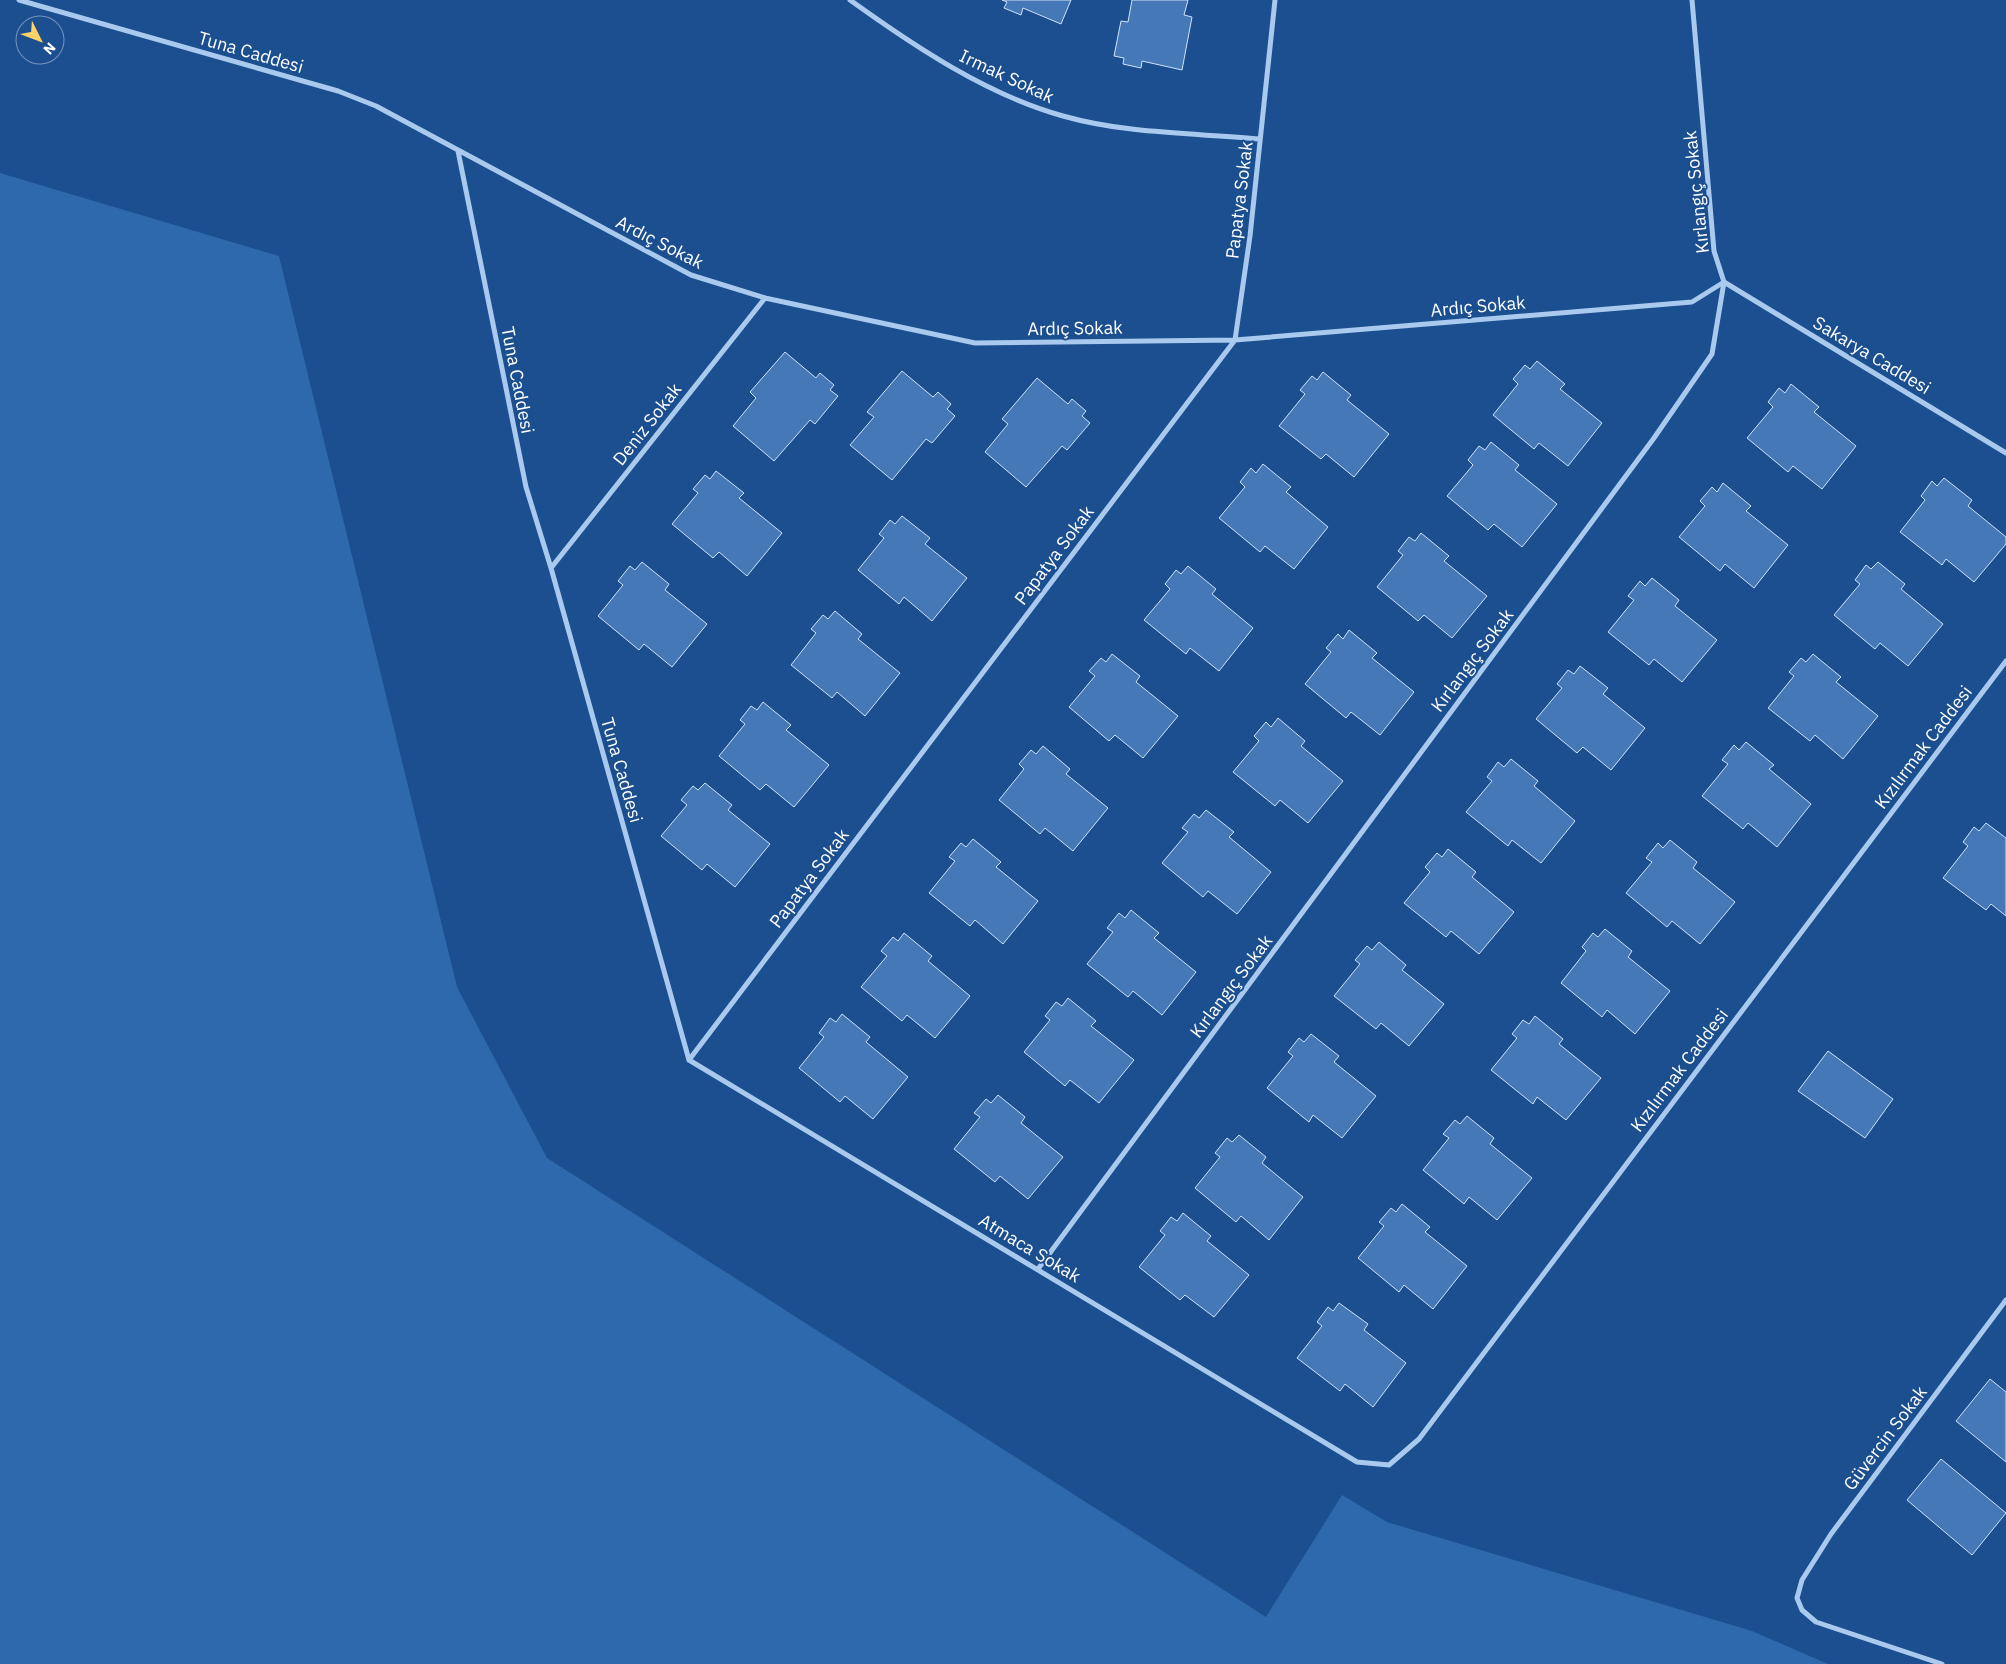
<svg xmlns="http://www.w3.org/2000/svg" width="2006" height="1664" font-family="'IBM Plex Sans',sans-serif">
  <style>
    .green { fill: #2e69ad }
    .building { fill: #4478b7; stroke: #cfe3fa }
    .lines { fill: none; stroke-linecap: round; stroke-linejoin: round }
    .street { stroke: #a9c9ee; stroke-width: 5 }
    .labels { text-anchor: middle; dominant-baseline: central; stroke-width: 4; stroke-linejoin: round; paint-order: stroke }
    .street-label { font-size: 18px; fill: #fff; stroke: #1b4f8f }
  </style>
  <rect width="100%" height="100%" fill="#1b4f8f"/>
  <!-- green -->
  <path class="green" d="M0 173 279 256 457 987 547 1158 1266 1617 1342 1495 1387 1522 1752 1631 1828 1664H0Z"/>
  <!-- building -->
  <path class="building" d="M1002 0H1071L1061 24 1023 8 1021 15 1004 8 1007 2Z
    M1132 0H1188L1184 15 1192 17 1182 70 1142 61 1141 68 1123 64 1124 58 1114 56 1121 21 1128 22Z
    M785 352 816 378 820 373 834 385 830 390 838 396 815 424 810 420 774 461 733 426 756 398 750 392Z
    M1537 361 1565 384 1560 389 1602 423 1568 466 1539 443 1534 449 1493 415 1518 384 1513 379 1525 365 1530 369Z
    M902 371 933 397 938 392 951 404 947 409 955 416 932 443 926 439 892 480 850 445 874 417 867 412Z
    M1323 372 1351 395 1347 400 1389 434 1354 477 1326 454 1321 459 1279 426 1305 394 1300 390 1312 376 1317 380Z
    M1037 378 1068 404 1072 399 1086 411 1082 416 1090 423 1067 450 1062 446 1026 487 985 452 1008 424 1002 419Z
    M1791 384 1819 407 1814 412 1856 446 1822 489 1793 466 1788 472 1747 438 1773 407 1768 402 1779 388 1785 393Z
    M1491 442 1519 465 1515 470 1557 504 1522 547 1494 524 1488 530 1447 496 1473 465 1468 460 1479 446 1485 450Z
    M1263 464 1291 487 1286 492 1328 527 1294 569 1265 546 1260 552 1219 518 1245 487 1240 482 1251 468 1256 473Z
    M716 471 744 493 739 498 782 533 747 576 719 552 713 558 672 524 698 493 693 489 705 475 710 479Z
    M1944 478 1972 500 1968 506 2006 537V544L1974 582 1946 559 1942 565 1900 532 1925 500 1921 496 1932 481 1937 486Z
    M1723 483 1751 506 1746 511 1788 545 1754 588 1725 564 1720 571 1679 537 1705 506 1700 501 1712 487 1717 492Z
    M902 516 930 538 925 544 967 578 932 621 904 597 899 604 858 570 884 538 879 534 890 520 895 524Z
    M1421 533 1449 556 1444 561 1487 596 1452 638 1424 615 1418 621 1377 587 1403 555 1398 551 1409 537 1415 541Z
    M642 562 669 584 665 590 707 624 672 667 644 644 639 650 598 616 623 585 618 581 630 566 635 570Z
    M1878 562 1905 584 1901 589 1943 624 1908 666 1880 643 1875 649 1834 615 1860 584 1855 580 1866 565 1871 569Z
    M1188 566 1216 589 1212 594 1253 628 1219 671 1190 648 1186 654 1144 620 1170 589 1165 584 1176 570 1181 574Z
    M1652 578 1679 600 1675 606 1717 640 1682 682 1654 659 1649 665 1608 632 1634 600 1628 596 1640 581 1645 586Z
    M835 611 862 634 858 639 900 673 865 716 837 692 832 698 791 665 816 633 811 629 823 615 828 619Z
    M1349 630 1377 653 1372 658 1414 692 1380 735 1351 712 1346 718 1305 684 1331 652 1326 648 1338 634 1343 639Z
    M1112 654 1140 676 1136 682 1178 716 1143 758 1115 735 1109 741 1069 707 1095 676 1089 671 1101 658 1106 662Z
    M1813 654 1841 677 1836 682 1878 716 1843 759 1815 735 1810 741 1768 708 1794 676 1789 672 1801 658 1806 662Z
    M1580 666 1608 688 1603 694 1645 728 1611 770 1583 747 1577 753 1536 719 1562 688 1557 684 1568 670 1574 674Z
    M763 702 791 725 786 730 829 765 794 807 766 784 760 790 719 756 745 724 740 720 751 706 757 710Z
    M1278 718 1305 741 1301 746 1343 781 1308 823 1280 800 1275 806 1233 772 1259 741 1254 736 1266 722 1271 727Z
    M1746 742 1774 765 1769 769 1811 804 1777 847 1748 823 1743 829 1702 796 1728 764 1722 760 1734 745 1739 750Z
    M1043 746 1070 769 1066 774 1108 808 1073 851 1045 828 1040 834 999 800 1024 769 1019 764 1031 750 1036 754Z
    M1511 759 1538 781 1534 786 1575 821 1541 863 1512 840 1508 846 1466 812 1492 781 1487 777 1498 762 1504 767Z
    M705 783 732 805 728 810 770 844 735 887 707 864 702 870 661 836 687 805 681 800 693 786 698 790Z
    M1206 810 1234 832 1229 837 1271 872 1237 914 1208 891 1203 897 1162 863 1188 832 1182 828 1194 814 1199 818Z
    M1986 823 2006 838V916L1991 904 1986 910 1943 878 1968 846 1963 842 1974 827 1979 831Z
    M973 839 1001 862 996 867 1038 901 1003 944 975 920 970 926 929 893 955 861 949 857 961 843 966 847Z
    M1670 840 1697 862 1693 868 1735 902 1700 944 1672 921 1667 927 1626 893 1652 862 1646 858 1658 843 1663 848Z
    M1448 849 1476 872 1472 877 1514 912 1479 954 1451 931 1446 937 1404 903 1430 872 1425 867 1437 853 1442 857Z
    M1131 910 1159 933 1154 938 1196 972 1162 1015 1133 991 1128 997 1087 964 1113 932 1107 928 1119 913 1125 918Z
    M1605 929 1632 951 1628 957 1670 991 1635 1034 1607 1010 1602 1017 1561 983 1586 951 1582 947 1593 933 1598 937Z
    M904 933 932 956 928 961 970 996 935 1038 907 1015 902 1021 861 987 887 956 881 951 893 937 898 941Z
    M1379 942 1406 965 1402 970 1444 1004 1409 1046 1381 1023 1376 1029 1334 996 1360 964 1355 960 1367 946 1372 950Z
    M1068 998 1096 1021 1091 1026 1134 1060 1099 1103 1070 1080 1065 1086 1024 1052 1050 1020 1045 1016 1056 1002 1062 1006Z
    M842 1014 870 1037 866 1042 908 1077 873 1119 845 1096 840 1102 799 1068 824 1037 819 1033 830 1018 836 1022Z
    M1535 1016 1563 1039 1559 1044 1601 1078 1566 1120 1537 1097 1533 1104 1491 1070 1517 1038 1512 1034 1523 1020 1529 1024Z
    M1311 1034 1339 1056 1334 1062 1376 1096 1342 1138 1313 1115 1309 1122 1267 1088 1293 1056 1288 1052 1299 1038 1304 1042Z
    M1828 1051 1893 1099 1865 1138 1798 1091Z
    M998 1095 1025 1117 1021 1123 1063 1157 1028 1199 1000 1176 995 1182 954 1149 980 1117 974 1113 986 1099 991 1103Z
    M1467 1116 1494 1138 1490 1144 1532 1178 1497 1220 1469 1197 1464 1204 1423 1170 1449 1138 1443 1134 1455 1120 1460 1124Z
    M1239 1135 1266 1157 1262 1163 1303 1197 1269 1240 1241 1216 1236 1222 1195 1188 1220 1157 1215 1153 1227 1138 1232 1142Z
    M1402 1204 1430 1227 1425 1232 1467 1266 1433 1309 1404 1285 1399 1292 1358 1258 1384 1226 1379 1222 1391 1208 1396 1212Z
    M1183 1213 1211 1236 1207 1241 1249 1275 1214 1317 1185 1295 1180 1300 1139 1267 1165 1235 1160 1231 1171 1217 1177 1221Z
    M1339 1303 1368 1324 1364 1330 1406 1363 1373 1407 1345 1384 1340 1391 1297 1358 1322 1326 1317 1322 1328 1307 1333 1311Z
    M1990 1379 2006 1392V1462L1956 1421Z
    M1941 1459 2006 1513 1972 1555 1907 1500Z"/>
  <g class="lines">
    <!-- street -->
    <path class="street" d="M19 0 338 91 376 106 691 275 765 298 975 343 1235 340 1692 302 1724 282
      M850 0C914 46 987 95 1063 116 1126 134 1195 133 1260 139
      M458 151 526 487 551 568 689 1060
      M1724 282 2006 453
      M551 568 765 298
      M689 1060 1357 1462 1389 1465 1419 1439 2006 661
      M689 1060 1235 340 1250 236 1275 0
      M1038 1269 1654 438 1712 354 1724 282 1714 251 1692 0
      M1942 1664 1816 1622 1802 1610 1797 1598 1802 1580 1831 1534 2006 1300"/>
  </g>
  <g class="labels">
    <!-- street labels -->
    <g class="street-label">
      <text transform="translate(251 52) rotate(16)">Tuna Caddesi</text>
      <text transform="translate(1007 76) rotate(25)">Irmak Sokak</text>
      <text transform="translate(1696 192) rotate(-96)">Kırlangıç Sokak</text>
      <text transform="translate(1239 200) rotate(-83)">Papatya Sokak</text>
      <text transform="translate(660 242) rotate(27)">Ardıç Sokak</text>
      <text transform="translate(1478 306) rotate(-5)">Ardıç Sokak</text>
      <text transform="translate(1075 328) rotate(-1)">Ardıç Sokak</text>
      <text transform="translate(1872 355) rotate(31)">Sakarya Caddesi</text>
      <text transform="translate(518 380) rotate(79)">Tuna Caddesi</text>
      <text transform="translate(647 424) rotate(-52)">Deniz Sokak</text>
      <text transform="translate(1054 555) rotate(-53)">Papatya Sokak</text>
      <text transform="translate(1472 660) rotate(-53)">Kırlangıç Sokak</text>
      <text transform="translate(1923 747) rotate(-53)">Kızılırmak Caddesi</text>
      <text transform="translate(622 770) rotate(74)">Tuna Caddesi</text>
      <text transform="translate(809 878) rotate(-53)">Papatya Sokak</text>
      <text transform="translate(1231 986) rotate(-53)">Kırlangıç Sokak</text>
      <text transform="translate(1679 1070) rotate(-53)">Kızılırmak Caddesi</text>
      <text transform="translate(1030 1248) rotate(31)">Atmaca Sokak</text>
      <text transform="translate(1885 1438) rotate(-53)">Güvercin Sokak</text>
    </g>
  </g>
  <!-- north arrow -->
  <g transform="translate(40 40) rotate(132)"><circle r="24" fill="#1b4f8f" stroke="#7695bc"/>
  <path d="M0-4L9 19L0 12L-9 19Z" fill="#ffd166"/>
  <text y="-8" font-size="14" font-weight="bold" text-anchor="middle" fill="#ffffff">N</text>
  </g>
</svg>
